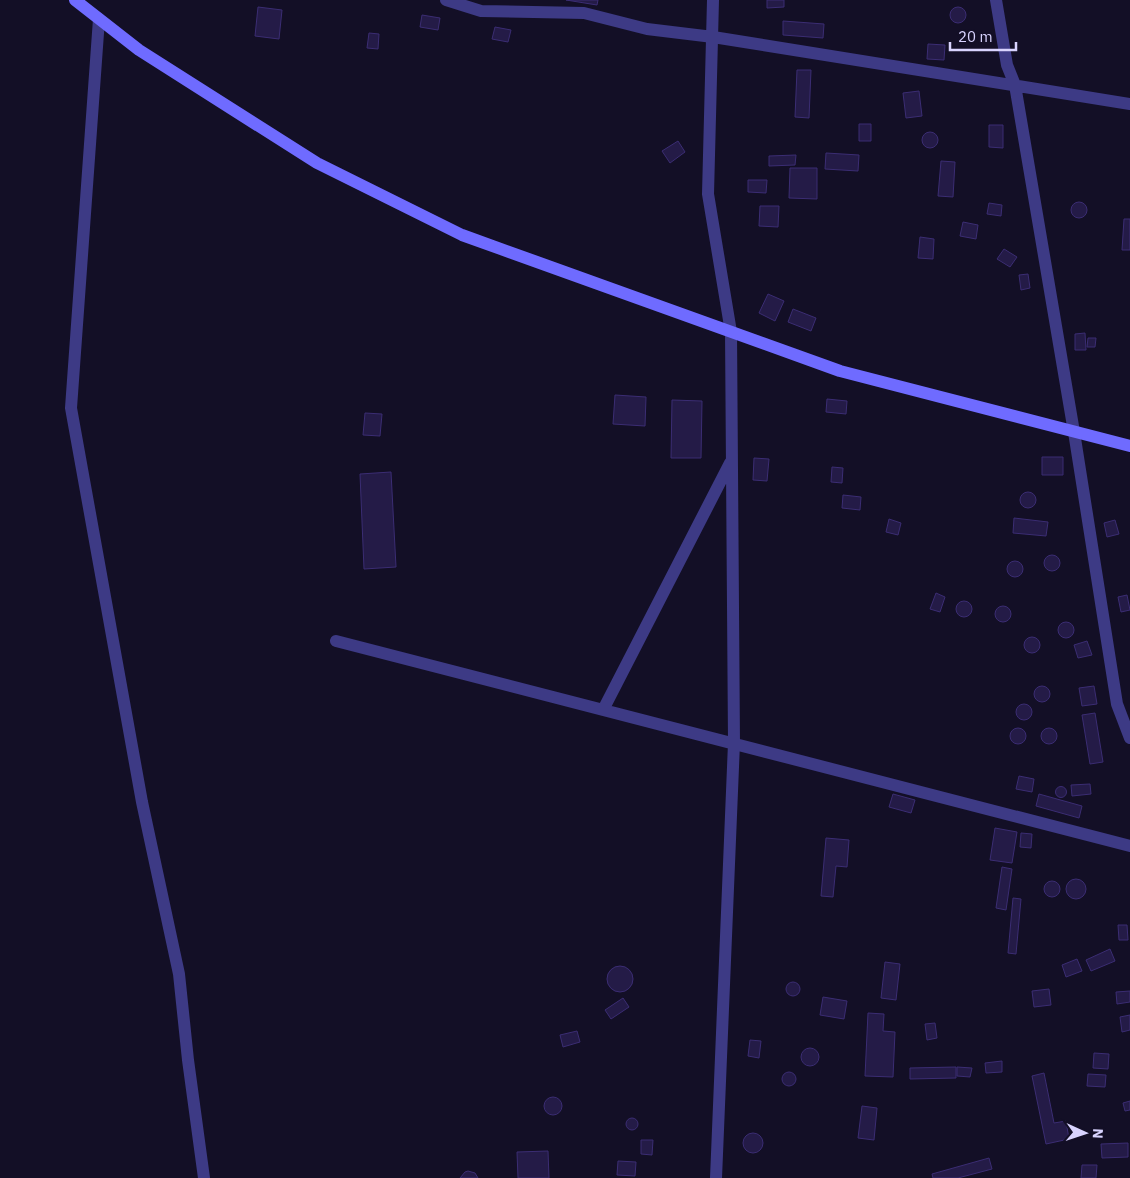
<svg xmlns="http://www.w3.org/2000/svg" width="1130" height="1178" font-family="'IBM Plex Sans',sans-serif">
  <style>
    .building { fill: #241b47; stroke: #3b2d73 }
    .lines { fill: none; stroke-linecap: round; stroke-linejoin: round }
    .minor { stroke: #3d3a85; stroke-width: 12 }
    .secondary { stroke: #6f6bff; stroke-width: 12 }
  </style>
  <rect width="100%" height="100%" fill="#130f26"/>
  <!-- building -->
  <path class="building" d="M566 0H598L597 5Z
    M767 0H784V7L767 8Z
    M258 7 282 10 279 39 255 36Z
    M950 15a8 8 0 1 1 16 0a8 8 0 1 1-16 0Z
    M422 15 440 18 438 30 420 27Z
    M783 21 824 24 823 38 783 35Z
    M495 27 511 30 508 42 492 39Z
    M369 33 379 34 378 49 367 48Z
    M928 44 945 45 944 60 927 59Z
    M797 70H811L809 118 795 117Z
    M919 91 922 116 906 118 903 93Z
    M859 124H871V141H859Z
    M989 125H1003V148L989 147Z
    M922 140a8 8 0 1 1 16 0a8 8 0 1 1-16 0Z
    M678 141 685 152 670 163 662 151Z
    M826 153 859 155 858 171 825 169Z
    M796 155 795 165 769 166V156Z
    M941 161 955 162 953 197 938 196Z
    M790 168H817V199L789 198Z
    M748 180H767L766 193 748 192Z
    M1071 210a8 8 0 1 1 16 0a8 8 0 1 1-16 0Z
    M989 203 1002 205 1001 216 987 214Z
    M760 206H779L778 227 759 226Z
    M1124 219H1130V250H1122Z
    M963 222 978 225 976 239 960 236Z
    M920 237 934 239 933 259 918 258Z
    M1004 249 1017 257 1010 267 997 259Z
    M1028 274 1030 288 1021 290 1019 275Z
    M768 294 784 301 775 321 759 313Z
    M793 309 816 318 811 331 788 322Z
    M1085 333 1086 350H1075V334Z
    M1088 338H1096L1095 347H1087Z
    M615 395 646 397 645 426 613 424Z
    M827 399 847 401 846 414 826 412Z
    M672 400 702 401 701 458H671Z
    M365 413 382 414 380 436 363 435Z
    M1042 457H1063V475H1042Z
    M754 458 769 459 767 481 753 480Z
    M832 467 843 468 842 483 831 482Z
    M391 472 396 567 364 569 360 474Z
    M1020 500a8 8 0 1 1 16 0a8 8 0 1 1-16 0Z
    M843 495 861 497 860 510 842 508Z
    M1014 518 1048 522 1046 536 1013 533Z
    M889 519 901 523 898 535 886 532Z
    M1115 520 1119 534 1107 537 1104 523Z
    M1044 563a8 8 0 1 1 16 0a8 8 0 1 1-16 0Z
    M1007 569a8 8 0 1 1 16 0a8 8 0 1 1-16 0Z
    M936 593 945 597 940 612 930 609Z
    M1127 595 1130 610 1121 612 1118 597Z
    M956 609a8 8 0 1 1 16 0a8 8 0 1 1-16 0Z
    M995 614a8 8 0 1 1 16 0a8 8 0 1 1-16 0Z
    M1058 630a8 8 0 1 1 16 0a8 8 0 1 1-16 0Z
    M1024 645a8 8 0 1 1 16 0a8 8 0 1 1-16 0Z
    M1087 641 1092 655 1078 658 1074 645Z
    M1094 686 1097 704 1082 706 1079 688Z
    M1034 694a8 8 0 1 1 16 0a8 8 0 1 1-16 0Z
    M1016 712a8 8 0 1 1 16 0a8 8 0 1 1-16 0Z
    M1095 713 1103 762 1090 764 1082 715Z
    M1041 736a8 8 0 1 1 16 0a8 8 0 1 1-16 0Z
    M1010 736a8 8 0 1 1 16 0a8 8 0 1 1-16 0Z
    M1019 776 1034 779 1032 792 1016 789Z
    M1090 784 1091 794 1072 796 1071 785Z
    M1055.5 792a5.5 5.5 0 1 1 11 0a5.5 5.5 0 1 1-11 0Z
    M893 794 915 800 911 813 889 807Z
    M1039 794 1082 806 1079 818 1036 806Z
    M995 828 1017 832 1012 863 990 860Z
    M1021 833 1032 834 1031 848 1020 847Z
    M826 838 849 840 847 867 836 866 833 897 821 896Z
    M1002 867 1012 869 1006 910 996 908Z
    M1066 889a10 10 0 1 1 20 0a10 10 0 1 1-20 0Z
    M1044 889a8 8 0 1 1 16 0a8 8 0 1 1-16 0Z
    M1013 898 1021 899 1016 954 1008 953Z
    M1118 925H1127L1128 940H1119Z
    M1110 949 1115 961 1091 971 1086 960Z
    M1077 959 1082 971 1066 977 1062 965Z
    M885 962 900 964 896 1000 881 998Z
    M607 979a13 13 0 1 1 26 0a13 13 0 1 1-26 0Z
    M786 989a7 7 0 1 1 14 0a7 7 0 1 1-14 0Z
    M1049 989 1051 1005 1034 1007 1032 991Z
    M1130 991V1002L1117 1004 1116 992Z
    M823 997 847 1001 844 1019 820 1015Z
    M623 998 629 1007 611 1019 605 1010Z
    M868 1013 884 1014 883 1031 895 1032 893 1077 865 1076Z
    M1130 1015V1030L1122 1032 1120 1017Z
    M935 1023 937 1038 927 1040 925 1024Z
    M577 1031 580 1042 563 1047 560 1035Z
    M750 1040 761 1041 759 1058 748 1056Z
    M801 1057a9 9 0 1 1 18 0a9 9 0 1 1-18 0Z
    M1094 1053 1109 1054 1108 1069 1093 1068Z
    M1002 1061V1072L986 1073 985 1063Z
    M956 1067V1078L910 1079V1068Z
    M957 1067 972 1068 970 1077 957 1076Z
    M782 1079a7 7 0 1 1 14 0a7 7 0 1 1-14 0Z
    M1044 1073 1054 1123 1066 1121 1069 1139 1046 1144 1032 1076Z
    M1088 1074 1106 1075 1105 1087 1087 1086Z
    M544 1106a9 9 0 1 1 18 0a9 9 0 1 1-18 0Z
    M1130 1101V1110L1125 1111 1123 1103Z
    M862 1106 877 1108 874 1140 858 1138Z
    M626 1124a6 6 0 1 1 12 0a6 6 0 1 1-12 0Z
    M743 1143a10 10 0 1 1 20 0a10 10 0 1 1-20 0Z
    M641 1140H653L652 1155 641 1154Z
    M1128 1143V1157L1102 1158 1101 1144Z
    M548 1151 549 1178H518L517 1152Z
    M989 1158 992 1169 958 1178H933L932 1174Z
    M618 1161 636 1162 635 1176 617 1175Z
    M1082 1165H1097L1096 1178H1081Z
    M468 1171 475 1173 478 1178H460L465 1172Z"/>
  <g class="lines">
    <!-- minor -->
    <path class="minor" d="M446 0 481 11 584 13 647 29 713 37 1130 104
      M713 0 708 194 731 332 734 743 716 1178
      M996 0 1007 65 1015 85 1074 432 1117 704 1130 738
      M99 19 71 408 142 802 179 974 188 1060 204 1178
      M336 641 1130 846
      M603 710 730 463"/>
    <!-- secondary -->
    <path class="secondary" d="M75 0 139 50 317 163 462 235 840 371 1130 446"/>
  </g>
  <!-- north arrow -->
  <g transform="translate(1085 1133) rotate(93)" stroke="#130f26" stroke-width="4" paint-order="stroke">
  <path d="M0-4L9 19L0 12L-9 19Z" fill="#d9d4ff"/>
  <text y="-8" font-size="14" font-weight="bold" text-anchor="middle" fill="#d9d4ff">N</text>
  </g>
  <!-- scale -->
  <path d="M950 42v8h66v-8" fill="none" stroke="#d9d4ff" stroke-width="2.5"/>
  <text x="958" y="42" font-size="15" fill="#d9d4ff" stroke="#130f26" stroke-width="4" paint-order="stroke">20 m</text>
</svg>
